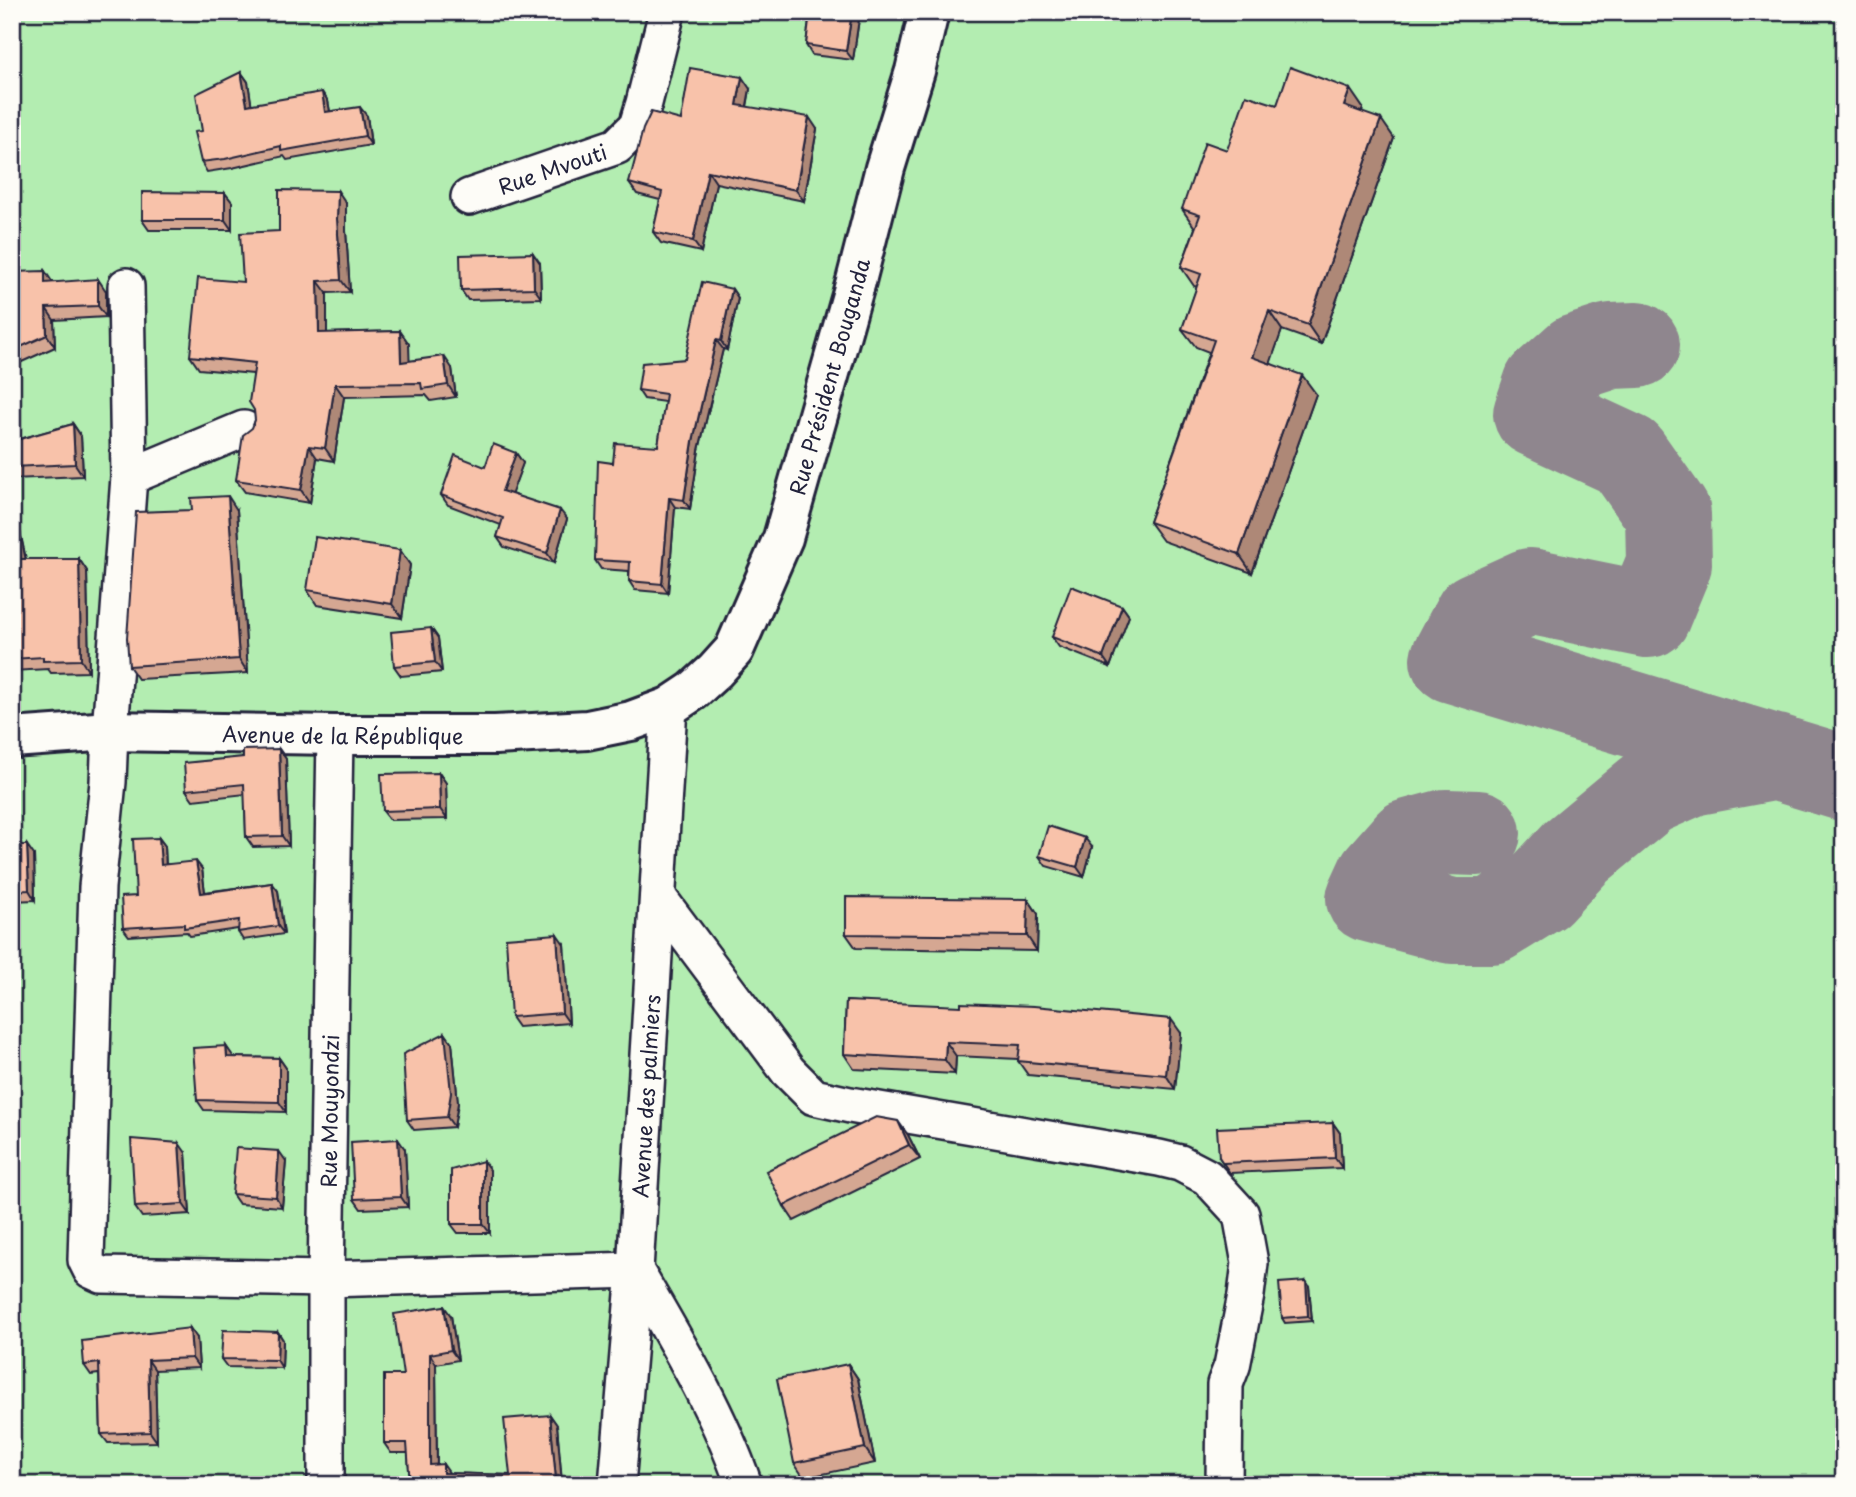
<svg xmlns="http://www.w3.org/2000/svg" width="1856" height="1497" font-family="'Playpen Sans',sans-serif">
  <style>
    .green { fill: #b3edb1; stroke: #6a8876; stroke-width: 2 }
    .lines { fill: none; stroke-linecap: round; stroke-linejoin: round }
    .taxiway { stroke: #8f868e; stroke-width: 86 }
    .minor-casing { stroke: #22223b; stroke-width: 40 }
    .tertiary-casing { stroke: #22223b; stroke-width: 44 }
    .minor { stroke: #fdfcf7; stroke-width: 35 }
    .tertiary { stroke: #fdfcf7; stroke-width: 38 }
    .wall { fill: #d5a792; stroke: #22223b; stroke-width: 2 }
    .shaded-wall { fill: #ae8877; stroke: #22223b; stroke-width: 2 }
    .building { fill: #f8c2aa; stroke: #22223b; stroke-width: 2 }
    .labels { text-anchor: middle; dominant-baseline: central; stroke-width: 7; stroke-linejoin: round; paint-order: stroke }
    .street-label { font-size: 21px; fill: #22223b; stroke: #fdfcf7 }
  </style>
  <rect width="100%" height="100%" fill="#fcebe0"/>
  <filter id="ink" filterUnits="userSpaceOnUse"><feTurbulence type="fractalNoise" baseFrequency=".0143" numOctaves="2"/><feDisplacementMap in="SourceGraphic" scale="14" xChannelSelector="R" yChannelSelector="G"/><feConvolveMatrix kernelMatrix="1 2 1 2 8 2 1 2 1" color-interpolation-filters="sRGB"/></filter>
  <g filter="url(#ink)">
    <!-- green -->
    <path class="green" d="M12 12H1844V1485H12Z"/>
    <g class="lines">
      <!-- taxiway -->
      <path class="taxiway" d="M1637 345 1611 346 1577 357 1546 385 1536 414 1627 456 1668 514 1669 564 1648 615 1530 591 1477 615 1453 660 1844 778
        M1478 833 1446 832 1409 842 1380 875 1369 899 1452 921H1492L1539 892 1576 852 1647 793 1692 773 1777 757"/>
      <!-- minor casing -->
      <g class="minor-casing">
        <g id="minor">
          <path id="s1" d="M469 197 617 146 637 126 644 103 667 12"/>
          <path d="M126 286 129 477 110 731 108 782 97 887 86 1260 91 1270 102 1275 326 1279 635 1270C675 1339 718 1410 744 1485"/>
          <path d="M129 477 244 429"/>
          <path d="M658 897 788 1071 814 1097 850 1105 1159 1158 1180 1163 1207 1177 1241 1214 1250 1263 1246 1295 1232 1366 1225 1384 1224 1485"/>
          <path id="s2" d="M326 1485V1279L335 735"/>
          <path id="s3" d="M617 1485 635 1270 669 707"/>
        </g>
      </g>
      <!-- tertiary casing -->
      <g class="tertiary-casing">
        <g id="tertiary">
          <path id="s4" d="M12 738 110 731 335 735H495L587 730 631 721 669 707 693 691 715 671 734 650 783 538 856 281 885 168 915 71 929 12"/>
        </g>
      </g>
      <!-- minor -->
      <use href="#minor" class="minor"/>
      <!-- tertiary -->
      <use href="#tertiary" class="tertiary"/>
    </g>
    <!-- wall -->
    <path class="wall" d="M491 12H532L531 19Z
      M810 12H860L853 60 812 55 806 45Z
      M241 72 248 82 251 104 328 101 330 112 367 116 371 145 287 160 284 156 232 168 207 172 201 162 202 131Z
      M750 89 747 107 817 129 804 201 716 183 701 252 661 243 653 232 660 200 637 194 629 183 681 120Z
      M1277 105 1363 108 1362 113 1394 138 1321 344 1282 330 1270 363 1316 394 1252 573 1163 541 1149 522 1209 352 1196 347 1182 329 1197 287 1194 286 1181 267 1195 228 1182 209 1227 150Z
      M225 193 232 202V230H149L142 220Z
      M346 203V231L350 292 327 293V333L400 331 409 344V361L452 368 456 397 431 401 426 395 344 397 334 461 317 458 310 503 245 492 236 480 255 420 253 374 199 369 190 356 243 282Z
      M540 263 541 298 468 300 461 290Z
      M12 272 53 282 106 291V317L54 320 55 347 15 365 20 439 73 424 81 436 83 476 12 479Z
      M732 289 738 298 727 350 723 349 699 450 690 509 675 507 668 593 635 590 629 581V571L601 569 595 560 613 463 658 446 665 402 644 399 638 390 685 359Z
      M516 453 523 463 511 494 567 519 554 563 504 547 497 537 501 525 448 505 441 495 485 467Z
      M12 495 26 559H79L87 571 89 672 51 673 48 669 12 671Z
      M237 510 248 673 138 679 129 666Z
      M400 550 410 565 402 618 317 605 307 590Z
      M1122 606 1129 616 1110 667 1059 647 1052 637Z
      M431 628 438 638 442 672 401 676 394 666Z
      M279 749 286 759 289 846 253 847 246 837 245 794 193 800 186 790 243 757Z
      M439 773 446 783 447 819 390 820 383 811Z
      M159 838 165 846 166 864 202 869 205 892 272 883 278 891 284 934 243 940 238 932V929L190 936 187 932 129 936 123 928Z
      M12 845 34 855 35 900 12 901Z
      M1092 847 1084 877 1046 866 1039 856Z
      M1028 899 1038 914 1037 951 856 948 846 934Z
      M564 944 569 1023 518 1027 511 1017Z
      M846 1001 1181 1033 1175 1089 1028 1075 1018 1061V1059L956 1056 955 1074 854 1069 844 1054Z
      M445 1033 452 1043 458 1103 454 1127 414 1130 407 1120Z
      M226 1046 233 1057 279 1058 286 1068V1112L204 1110 197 1100Z
      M1333 1123 1340 1133 1342 1168 1230 1173 1219 1157Z
      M908 1135 920 1159 794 1221 784 1206Z
      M405 1149 408 1207 361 1209 354 1199Z
      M186 1153 190 1214 142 1217 135 1207Z
      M286 1161 282 1207 239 1204 232 1194Z
      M483 1161 490 1170V1233H458L451 1224Z
      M1306 1281 1309 1286 1312 1321 1285 1323 1282 1318Z
      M451 1316 458 1360 436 1364 437 1465 449 1473 510 1475 550 1415 557 1425 562 1482 567 1485H410L408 1453H391L384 1443 403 1375Z
      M278 1332 283 1340 282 1368 227 1367 221 1359Z
      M197 1338 199 1368 155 1370 157 1442 108 1443 101 1434 99 1374 91 1375 84 1365Z
      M848 1364 858 1379 875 1463 804 1478 794 1463Z"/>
    <!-- shaded-wall -->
    <path class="shaded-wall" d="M526 12H532L531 19Z
      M852 12H860L853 60 846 51Z
      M241 72 248 82 253 114 247 105Z
      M742 77 750 89 745 116 737 105Z
      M1350 89 1363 108 1357 125 1344 106Z
      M322 92 328 101 332 122 325 112Z
      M360 107 367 116 371 145 365 136Z
      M809 117 817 129 804 201 796 190Z
      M1381 119 1394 138 1321 344 1308 325Z
      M708 171 716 183 701 252 693 241Z
      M338 191 346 203V231L350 292 341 280 337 219Z
      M225 193 232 202V230L225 220Z
      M533 253 540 263 541 298 534 288Z
      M45 271 53 283H45Z
      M98 279 106 291V317L98 306Z
      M318 281 327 293V346L319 333Z
      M732 289 738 298 727 350 721 341Z
      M46 308 54 320 55 347 47 335Z
      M1269 311 1282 330 1266 376 1252 357Z
      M400 331 409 344 410 375 401 362Z
      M716 340 723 349 699 450 690 509 684 500 693 441Z
      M444 356 452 368 456 397 448 385Z
      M12 360 15 365 21 453 13 441Z
      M1302 375 1316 394 1252 573 1239 554Z
      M335 384 344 397 334 461 325 448Z
      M73 424 81 436 83 476 75 464Z
      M309 446 317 458 310 503 301 490Z
      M516 453 523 463 509 501 502 491Z
      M12 495 28 570 20 559 12 522Z
      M228 496 237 510 248 673 239 659Z
      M669 498 675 507 668 593 662 584Z
      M560 510 567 519 554 563 547 553Z
      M400 550 410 565 402 618 392 604Z
      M79 559 87 571 89 672 81 660Z
      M1122 606 1129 616 1110 667 1103 657Z
      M431 628 438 638 442 672 435 662Z
      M279 749 286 759 289 846 282 836Z
      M439 773 446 783 447 819 440 809Z
      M159 838 165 846 166 873 161 865Z
      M1085 838 1092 847 1084 877 1077 867Z
      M27 845 34 855 35 900 29 890Z
      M196 861 202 869 206 901 201 893Z
      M272 883 278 891 284 934 278 926Z
      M1028 899 1038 914 1037 951 1027 936Z
      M557 934 564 944 569 1023 562 1013Z
      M1171 1019 1181 1033 1175 1089 1166 1075Z
      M445 1033 452 1043 458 1103 454 1127 447 1117Z
      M946 1042 956 1056 955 1074 945 1060Z
      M226 1046 233 1056 234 1067 227 1057Z
      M279 1058 286 1068V1112L279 1102Z
      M898 1121 908 1135 920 1159 909 1145Z
      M1333 1123 1340 1133 1342 1168 1335 1158Z
      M398 1139 405 1149 408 1207 401 1197Z
      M179 1143 186 1153 190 1214 183 1204Z
      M279 1151 286 1161 282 1207 276 1197Z
      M483 1161 490 1170V1233L483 1224Z
      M1306 1281 1309 1286 1312 1321 1308 1316Z
      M444 1306 451 1316 458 1360 451 1350Z
      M190 1328 197 1338 199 1368 192 1358Z
      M278 1332 283 1340 282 1368 277 1360Z
      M430 1354 436 1364 437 1475 430 1465Z
      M148 1360 155 1370 157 1442 150 1432Z
      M848 1364 858 1379 875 1463 865 1448Z
      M550 1415 557 1425 562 1485 556 1480Z
      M443 1464 450 1474 443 1473Z"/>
    <!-- building -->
    <path class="building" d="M810 12H852L846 51 806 45Z
      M1290 67 1350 89 1344 106 1381 119 1308 325 1269 311 1252 357 1302 375 1239 554 1149 522 1214 340 1182 329 1201 274 1181 267 1200 215 1182 209 1205 142 1227 150 1246 95 1277 105Z
      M690 68 742 77 737 105 809 117 796 190 708 171 693 241 653 232 662 192 629 183 643 129 651 112 681 120Z
      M241 72 247 105 322 92 325 112 360 107 365 136 281 151V146L225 159 201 162 194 132 202 131 196 94Z
      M279 190 338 191 337 219 341 280 318 281 319 333 400 331 401 362 444 356 448 385 422 389 421 383 335 384 325 448 309 446 301 490 236 480 243 435 252 428 255 420 254 410 249 402 255 363 190 356 198 278 243 282 240 233 279 231Z
      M142 192 225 193V220H142Z
      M533 253 534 288 461 290 460 255Z
      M45 271V283L98 279V306L46 308 47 335 12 351V272Z
      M702 282 732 289 721 341 716 340 693 441 684 500 669 498 662 584 629 581 630 562 595 560 598 461 613 463 615 443 658 446 666 394 638 390 642 363 685 359Z
      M73 424 75 464 12 467V429L13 441Z
      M493 444 516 453 502 491 560 510 547 553 497 537 503 518 441 495 455 455 485 467Z
      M228 496 239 659 129 666 127 638 136 512 192 510 191 498Z
      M12 522 20 559H79L81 660 43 661V657L12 659Z
      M315 537 400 550 392 604 307 590Z
      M1071 586 1122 606 1103 657 1052 637Z
      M431 628 435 662 394 666 391 632Z
      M279 749 282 836 246 837 244 784 186 790 184 763 243 757V750Z
      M439 773 440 809 383 811 381 774Z
      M1048 826 1085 838 1077 867 1039 856Z
      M159 838 161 865 196 861 201 893 272 883 278 926 238 932 239 920 184 928V924L123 928 121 897 136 896 133 839Z
      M12 845H27L29 890 12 891Z
      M846 897 1028 899 1027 936 846 934Z
      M557 934 562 1013 511 1017 506 938Z
      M846 1001 961 1006V1003L1034 1006 1171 1019 1166 1075 1018 1061 1020 1045 946 1042 945 1060 844 1054Z
      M445 1033 451 1093 447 1117 407 1120 403 1054Z
      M226 1046 227 1057 279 1058V1102L197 1100 193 1048Z
      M876 1117 898 1121 909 1145 784 1206 766 1171Z
      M1333 1123 1335 1158 1223 1163 1219 1157 1217 1128Z
      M131 1139 179 1143 183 1204 135 1207Z
      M398 1139 401 1197 354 1199 351 1142Z
      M236 1148 279 1151 276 1197 232 1194Z
      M483 1161V1224H451V1170Z
      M1306 1281 1308 1316 1282 1318 1279 1283Z
      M444 1306 451 1350 430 1354V1465L443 1464V1473L510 1475 504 1419 550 1415 556 1480 566 1483V1485H410L407 1443H384V1375H403L394 1314Z
      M190 1328 192 1358 148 1360 150 1432 101 1434 99 1363 84 1365 82 1341Z
      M223 1330 278 1332 277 1360 221 1359Z
      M848 1364 865 1448 794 1463 777 1379Z"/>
  </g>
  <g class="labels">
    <!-- street labels -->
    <g class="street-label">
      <text stroke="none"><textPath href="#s1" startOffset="88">Rue Mvouti</textPath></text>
      <text stroke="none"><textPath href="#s4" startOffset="1038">Rue Président Bouganda</textPath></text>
      <text stroke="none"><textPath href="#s4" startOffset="331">Avenue de la République</textPath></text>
      <text stroke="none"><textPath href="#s3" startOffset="390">Avenue des palmiers</textPath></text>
      <text stroke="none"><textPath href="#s2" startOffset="374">Rue Mouyondzi</textPath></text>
    </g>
  </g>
  <!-- margin -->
  <rect width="1856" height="1497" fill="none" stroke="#fdfcf7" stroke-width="42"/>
  <rect x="21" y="21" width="1814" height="1455" fill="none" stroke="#22223b" stroke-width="2.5" filter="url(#ink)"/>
</svg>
